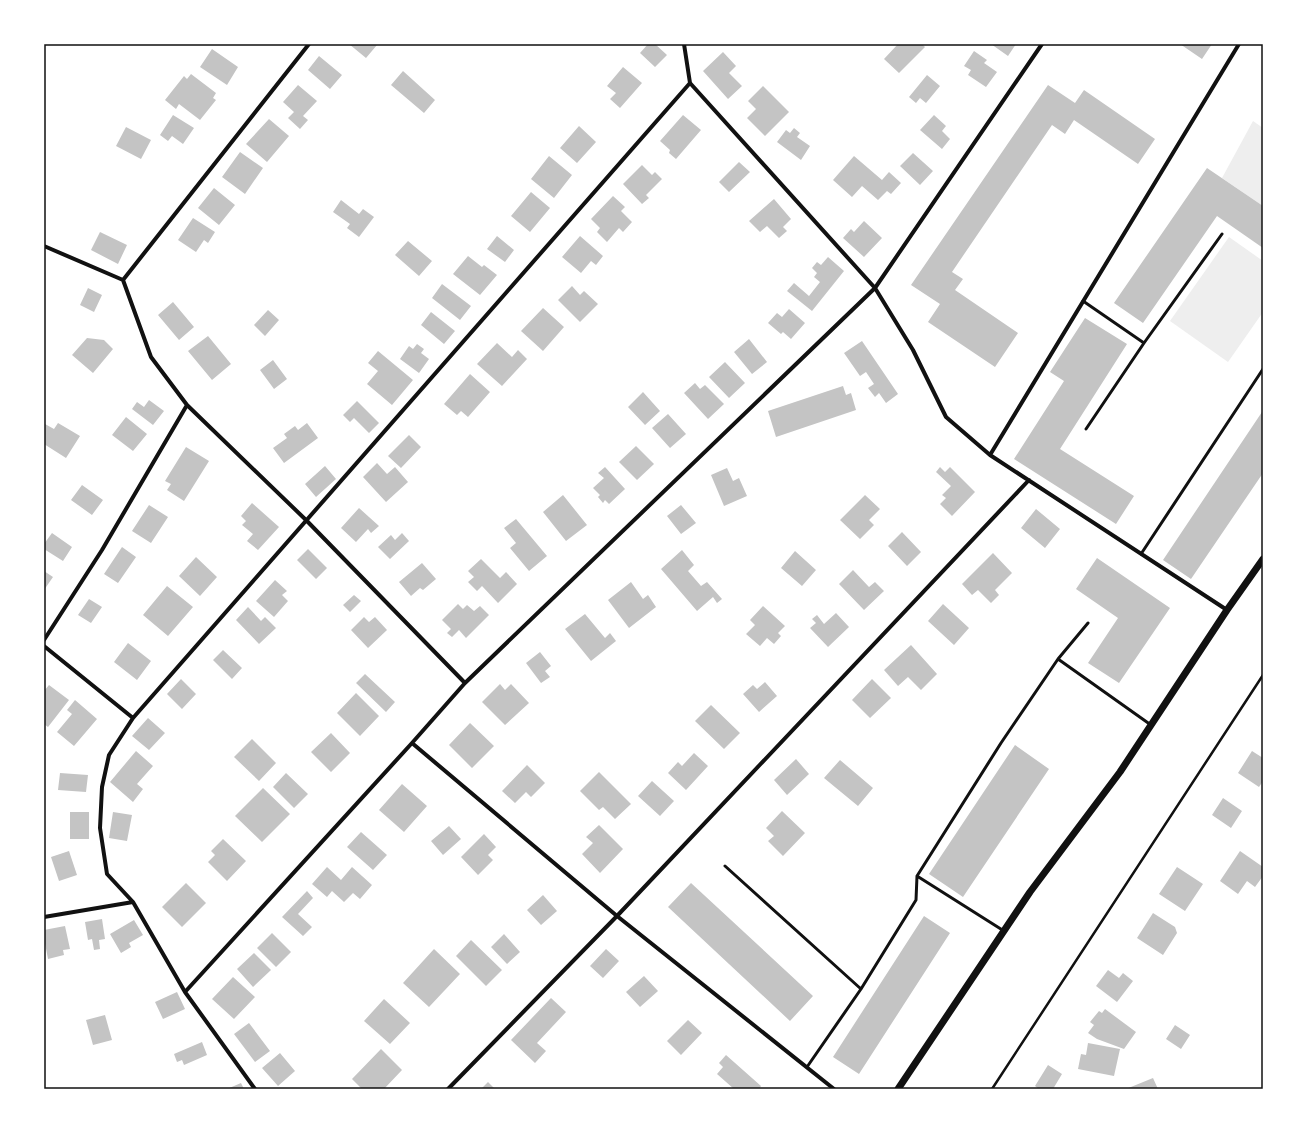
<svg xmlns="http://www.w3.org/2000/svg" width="1307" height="1133" font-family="'Work Sans',sans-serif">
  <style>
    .green { fill: #eee }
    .building { fill: #c4c4c4 }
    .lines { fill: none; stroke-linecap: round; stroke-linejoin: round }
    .path { stroke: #111; stroke-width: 2.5 }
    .service { stroke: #111; stroke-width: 3 }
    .minor { stroke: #111; stroke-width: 4 }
    .tertiary { stroke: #111; stroke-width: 7 }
    .neatline { fill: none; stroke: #111; stroke-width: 1.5 }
  </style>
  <rect width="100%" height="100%" fill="#fff"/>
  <!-- green -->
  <path class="green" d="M1253 121 1263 128V206L1222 178Z
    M1229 237 1263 261V312L1228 362 1170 321Z"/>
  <!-- building -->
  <path class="building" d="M349 44H376L377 45 366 58Z
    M648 44H655L667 55 655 67 640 53Z
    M898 44H922L925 47 899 73 884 59Z
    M991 44H1016L1008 56Z
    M1180 44H1212L1202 59Z
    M212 49 238 67 227 85 200 67Z
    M974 51 987 60 984 63 997 72 986 87 968 75 971 70 964 66Z
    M723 52 736 66 729 73 742 86 728 99 703 71Z
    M319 56 342 75 330 89 308 70Z
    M623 67 642 83 620 108 610 99 616 93 607 86Z
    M403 71 435 100 424 113 391 85Z
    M191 74 216 93 213 98 216 100 200 120 179 104 176 109 165 100 184 76 187 79Z
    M927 75 940 86 926 103 920 98 916 103 909 97Z
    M298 85 317 101 303 116 308 120 300 129 288 118 294 112 283 102Z
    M1048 85 1075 103 1084 90 1155 139 1138 164 1074 120 1065 134 1052 125 952 272 963 279 955 290 1018 333 995 367 928 322 940 304 911 285Z
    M763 86 789 112 765 136 747 118 756 109 748 101Z
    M173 115 194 128 183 144 172 136 168 141 160 135Z
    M683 115 701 130 676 159 669 153 670 150 660 141Z
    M934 115 946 126 942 131 950 139 942 149 920 130Z
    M269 119 289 136 267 162 246 144Z
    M579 126 596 142 577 163 560 148Z
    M126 127 151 140 141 159 116 146Z
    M794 128 800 133 797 137 810 146 801 160 777 142 786 130 790 133Z
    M240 152 263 168 245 194 222 177Z
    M913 153 933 171 920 185 900 166Z
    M549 156 572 175 554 198 531 179Z
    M854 156 882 180 889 172 901 183 891 194 887 191 878 200 862 186 852 197 833 180Z
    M739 162 750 172 729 192 719 182Z
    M642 165 652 175 655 172 662 179 646 195 649 198 642 204 623 184Z
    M1207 168 1263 206V248L1217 216 1143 323 1114 303Z
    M214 188 235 205 219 225 198 208Z
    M531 192 550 208 530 232 511 216Z
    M613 196 625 207 621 211 632 222 623 232 619 228 607 242 597 232 600 228 591 219Z
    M774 199 791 219 783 227 787 231 779 238 767 226 760 232 749 221Z
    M341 200 359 214 363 209 374 217 359 237 347 228 350 224 333 212Z
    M193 218 215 232 208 243 204 240 196 252 178 240Z
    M864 221 882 238 864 257 843 238 851 229 854 232Z
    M100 232 127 245 118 264 91 250Z
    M497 236 514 250 505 262 487 249Z
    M580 236 603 256 596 265 591 261 581 273 562 257Z
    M408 241 432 261 419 276 395 255Z
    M468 256 482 267 484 265 497 275 480 295 453 274Z
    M828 257 844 271 812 311 787 291 794 283 809 296 820 282 814 277 817 273 812 268 817 262 821 265Z
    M442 284 471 306 460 320 432 298Z
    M572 286 580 295 584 291 598 304 580 322 558 300Z
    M88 288 102 295 94 312 80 305Z
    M173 302 194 327 179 340 158 315Z
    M543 308 564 327 543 351 521 331Z
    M789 309 805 323 791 339 783 332 781 334 768 323 777 313 782 317Z
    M268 310 279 320 265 336 254 325Z
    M431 312 455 331 444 344 421 325Z
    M1085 318 1127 344 1060 449 1134 496 1116 524 1014 459 1064 381 1050 372Z
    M208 336 231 364 212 380 188 351Z
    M87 338 104 340 113 349 93 373 72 355Z
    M749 339 767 362 752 374 734 352Z
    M862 341 898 394 886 403 879 393 875 397 868 388 874 384 866 372 860 376 844 353Z
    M497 343 512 357 518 350 527 359 502 386 477 364Z
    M417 344 424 349 421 353 429 359 419 373 400 359 409 346 413 349Z
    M378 351 413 380 392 405 367 384 378 371 368 363Z
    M273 360 287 379 274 389 260 370Z
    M725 362 745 383 729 398 709 377Z
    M470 374 490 392 468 417 461 411 457 415 444 404Z
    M695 383 700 389 705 385 724 404 708 419 684 393Z
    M843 386 846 395 851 393 856 410 776 437 768 411Z
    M643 392 660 411 645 425 628 407Z
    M149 400 164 411 153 425 132 409 137 402 144 407Z
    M357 401 379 423 369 433 354 418 350 422 343 415Z
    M1262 412 1263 413V473L1191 579 1163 560Z
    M668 414 686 434 670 448 652 428Z
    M126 417 147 434 133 451 112 435Z
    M58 423 80 436 66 458 44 444V426L45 424 54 429Z
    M307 423 318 438 284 463 273 448 287 438 284 434 295 426 298 430Z
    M409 435 421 447 401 468 388 456Z
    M636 446 654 464 637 480 619 462Z
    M186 447 209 461 184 501 167 490 171 484 165 481Z
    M377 463 387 474 395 467 408 482 386 502 363 477Z
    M325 466 336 479 316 497 305 484Z
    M605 467 625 489 609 504 605 500 603 503 598 497 600 495 593 488 604 478 598 473Z
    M940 467 945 472 950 467 975 492 952 516 940 504 946 498 942 495 951 486 936 472Z
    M727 468 733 481 739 478 747 496 724 506 711 475Z
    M82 485 103 500 92 515 71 500Z
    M563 495 587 525 566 541 543 512Z
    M865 495 880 509 869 520 874 525 860 539 840 520Z
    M252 503 279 527 258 550 247 541 253 534 242 525 246 521 241 516Z
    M149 505 168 517 151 543 132 531Z
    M681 505 696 523 681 534 667 516Z
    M359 508 379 526 371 533 368 529 356 542 341 528Z
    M1036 509 1060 529 1045 548 1021 528Z
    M516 519 547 556 529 571 510 548 516 543 504 528Z
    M902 532 921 552 907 566 888 546Z
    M52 533 72 547 63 561 44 549V544Z
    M402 533 409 541 390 559 378 547 391 535 395 540Z
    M122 547 136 557 118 583 104 574Z
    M308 549 327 568 316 579 297 560Z
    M682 550 694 565 688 571 701 586 707 582 722 599 717 603 713 597 697 611 661 569Z
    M795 551 816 570 802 586 781 568Z
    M993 553 1012 573 995 590 999 595 991 603 978 590 972 595 962 584Z
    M196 557 217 577 200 596 179 576Z
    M1097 558 1170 608 1119 683 1088 663 1118 618 1076 589Z
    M481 559 500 578 506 572 517 584 498 603 482 586 477 591 468 582 474 577 468 571Z
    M422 563 436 579 423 590 420 588 411 596 399 582Z
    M853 570 869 587 875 582 884 591 864 610 839 584Z
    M44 571 53 577 44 590Z
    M275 580 287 591 282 595 288 601 274 617 256 601Z
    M631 582 643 599 648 595 656 607 629 628 608 600Z
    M167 586 193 607 168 636 143 615Z
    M354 595 361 601 350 612 343 605Z
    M89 599 102 607 91 623 78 615Z
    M458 604 463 609 467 605 474 611 480 606 489 615 466 638 459 630 452 637 447 633 451 629 442 620Z
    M943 604 969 628 954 645 928 621Z
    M763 606 785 626 778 633 781 636 774 644 767 638 760 646 746 634 755 625 750 620Z
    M248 607 261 621 265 617 276 628 259 644 236 620Z
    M836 613 849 627 828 647 810 628 816 623 812 619 817 615 824 624Z
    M585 614 605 638 610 633 616 641 591 661 565 629Z
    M364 617 369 622 375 617 387 630 368 648 351 630Z
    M128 643 151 661 137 680 114 662Z
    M911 645 937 674 921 690 908 677 898 686 884 670Z
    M223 650 242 668 232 679 213 660Z
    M540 652 551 666 545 671 550 677 541 683 526 663Z
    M365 674 395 702 386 712 356 683Z
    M181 679 196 694 182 709 167 694Z
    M872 679 891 698 870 718 852 700Z
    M765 682 777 696 759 712 743 694 753 685 757 689Z
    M500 684 505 690 511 684 529 703 505 725 482 702Z
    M49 685 69 700 48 727 44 724V691Z
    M356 693 379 716 360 736 337 713Z
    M75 700 97 719 74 746 57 732 72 714 67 710Z
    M711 705 740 733 724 749 695 721Z
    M148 718 165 733 149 750 132 736Z
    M470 723 494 746 472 768 449 745Z
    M331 733 350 753 331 772 311 752Z
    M252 739 276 763 259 781 234 757Z
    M1015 745 1049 769 963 897 929 874Z
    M136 751 153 766 137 784 143 789 133 802 110 782Z
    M1252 751 1263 758V781L1259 787 1238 773Z
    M694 753 708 766 686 790 668 773 678 762 682 766Z
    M796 759 809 774 787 795 774 780Z
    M840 760 873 788 858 806 824 778Z
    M527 765 545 783 531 797 526 792 515 803 502 791Z
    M599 772 631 804 615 819 603 807 599 810 580 791Z
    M60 773 88 775 86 792 58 790Z
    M286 773 308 794 294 808 273 787Z
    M652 781 674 801 660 816 638 796Z
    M402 784 427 806 404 832 379 810Z
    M263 788 290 814 262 842 235 816Z
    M1223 798 1242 811 1231 828 1212 815Z
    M782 811 805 833 783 856 768 841 774 836 766 828Z
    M70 812H89V839H70Z
    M113 812 132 815 127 841 109 838Z
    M599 825 623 849 600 873 582 854 593 843 586 837Z
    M449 826 461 839 443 855 431 841Z
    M361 832 387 855 373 870 347 847Z
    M484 834 496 847 488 855 493 860 478 875 461 857Z
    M223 839 246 861 227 881 208 862 215 855 211 851Z
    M69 851 77 875 59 881 51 857Z
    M1240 851 1263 867V876L1255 887 1247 881 1238 894 1220 881Z
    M327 867 341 880 352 867 372 885 360 899 353 893 344 902 332 891 327 897 312 884Z
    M1177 867 1203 884 1185 911 1159 894Z
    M186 883 206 903 182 927 162 907Z
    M691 883 813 996 790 1021 668 907Z
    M307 891 313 898 298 914 312 927 303 936 282 917Z
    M543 895 557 911 541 925 527 910Z
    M1153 913 1175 927 1177 933 1163 955 1137 938Z
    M924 916 950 933 859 1074 833 1057Z
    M102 919 105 939 99 940 100 949 94 950 92 939 88 940 85 922Z
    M134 920 143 935 129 943 131 947 121 953 110 934Z
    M65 926 70 949 63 950 64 955 48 959 44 938V930Z
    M272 933 291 952 276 967 257 948Z
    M504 934 520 952 507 964 491 947Z
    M471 940 502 970 486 986 456 956Z
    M434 949 460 974 429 1007 403 983Z
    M606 949 619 961 603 978 590 966Z
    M254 953 271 970 253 987 237 969Z
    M1108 970 1119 978 1123 973 1133 981 1117 1002 1096 986Z
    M644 976 658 991 640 1007 626 992Z
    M233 977 255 997 234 1019 212 999Z
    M177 992 185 1009 163 1019 155 1002Z
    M551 998 566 1012 537 1043 546 1051 535 1063 511 1040Z
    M384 999 410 1023 390 1044 364 1021Z
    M1105 1009 1136 1032 1124 1049 1097 1039 1088 1033 1094 1025 1090 1022 1099 1011 1102 1013Z
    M105 1015 112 1040 93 1045 86 1020Z
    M688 1020 702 1033 681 1055 667 1041Z
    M249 1023 270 1051 255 1062 234 1034Z
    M1175 1025 1190 1035 1181 1049 1166 1039Z
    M202 1042 207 1055 184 1065 182 1060 177 1062 174 1054Z
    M1088 1043 1120 1049 1114 1076 1078 1069 1081 1054 1086 1055Z
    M381 1049 402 1070 384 1089H362L352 1079Z
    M280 1053 295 1071 278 1086 262 1068Z
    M726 1055 761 1086 759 1089H734L717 1074 723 1067 719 1063Z
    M1048 1065 1062 1074 1053 1089H1039L1035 1086Z
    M1153 1078 1158 1089H1126Z
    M488 1082 495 1089H481Z
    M241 1083 244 1089H227Z"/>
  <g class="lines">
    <!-- path -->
    <path class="path" d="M992 1089 1263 675"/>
    <!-- service -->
    <path class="service" d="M1083 301 1144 343 1086 429
      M1144 343 1222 234
      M1141 554 1263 369
      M1058 659 1151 725
      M725 866 861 989
      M917 876 1004 931
      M807 1067 861 989 916 900 917 876 1001 743 1058 659 1088 623"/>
    <!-- minor -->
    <path class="minor" d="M684 44 690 83 875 288 913 350 946 417 990 455 1227 610
      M44 246 123 280 151 357 187 405 306 520 465 683
      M123 280 309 44
      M990 455 1239 44
      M44 640 102 550 187 405
      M44 646 133 718
      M412 743 617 916 834 1089
      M44 917 133 902
      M185 992 412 743 465 683 875 288 1042 44
      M255 1089 185 992 133 902 107 874 100 828 102 787 109 755 133 718 690 83
      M448 1089 617 916 1029 480"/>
    <!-- tertiary -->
    <path class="tertiary" d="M898 1089 1030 892 1120 772 1227 610 1263 559"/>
  </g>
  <!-- border -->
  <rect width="1307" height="1133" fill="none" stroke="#ffffff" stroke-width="90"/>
  <rect x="45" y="45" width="1217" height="1043" class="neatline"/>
</svg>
